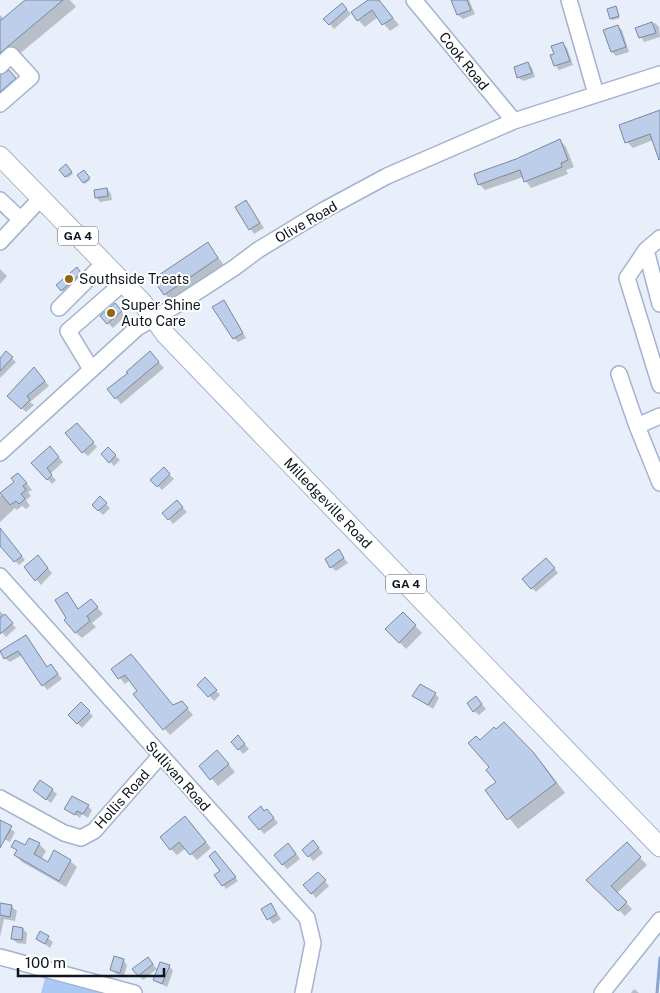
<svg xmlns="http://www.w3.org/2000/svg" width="660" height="993" font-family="'Public Sans',sans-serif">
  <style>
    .green { fill: #acc9f5 }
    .shadow { fill: #0003 }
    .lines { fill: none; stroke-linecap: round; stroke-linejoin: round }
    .stream { stroke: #87a5d3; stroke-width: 3 }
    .building { fill: #bccee9; stroke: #7888a1 }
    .minor-casing { stroke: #a2b3cd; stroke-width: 18 }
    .major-casing { stroke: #a2b3cd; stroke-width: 21 }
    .minor { stroke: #fff; stroke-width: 15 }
    .major { stroke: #fff; stroke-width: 19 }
    .poi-dot { fill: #926711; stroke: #fff; stroke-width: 2 }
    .labels { text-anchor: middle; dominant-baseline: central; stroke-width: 4; stroke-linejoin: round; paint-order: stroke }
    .shield { fill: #fff; stroke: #575b62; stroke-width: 1 }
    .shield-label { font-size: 12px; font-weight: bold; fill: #0f151e }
    .street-label { font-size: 14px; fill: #0f151e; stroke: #fff }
    .poi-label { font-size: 14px; fill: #0f151e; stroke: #fff; text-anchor: start }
  </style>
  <rect width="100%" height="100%" fill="#e8effa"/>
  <!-- green -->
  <path class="green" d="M45 978 100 993H41Z"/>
  <!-- shadow -->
  <path class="shadow" d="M27 0H70L76 7 0 70V15L4 19Z
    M370 0H378L399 25 390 31 378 17 365 27 358 20Z
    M452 0H469L475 14 463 19 458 15Z
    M342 4 351 14 334 29 325 19Z
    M615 8 620 18 613 20 611 19Z
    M655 23 659 27 660 37 644 42 637 29Z
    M618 26 622 30 629 52 616 56 612 52 605 31Z
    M563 44 567 48 573 65 559 70 555 65 556 55Z
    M528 63 532 68 535 77 523 81 518 77Z
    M9 71 22 85 7 98 0 91V76Z
    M660 114V151L653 140 633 148 627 142Z
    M560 140 566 147 574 167 566 170 568 174 531 188 523 177 485 190 479 184 516 161Z
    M68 167 73 174 67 178 61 170Z
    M85 173 90 180 85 184 78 176Z
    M107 189 111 194 112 200 100 202 96 197Z
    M246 202 264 228 254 234 237 208Z
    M208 244 224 265 172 301 165 294Z
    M0 269 7 276 0 284Z
    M77 269 85 278 66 295 58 285Z
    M115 304 125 316 113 328 101 316Z
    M227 306 246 338 238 342 234 338Z
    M6 353 16 362 0 378V360Z
    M156 359 164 368 121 404 116 398Z
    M34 368 49 386 30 402 34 405 26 412 9 396Z
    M81 429 97 447 88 456 83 452Z
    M108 449 120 460 114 466 103 454Z
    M54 452 63 462 50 474 56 480 52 484 33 463Z
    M164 469 174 479 162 490 152 480Z
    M24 480 32 490 28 492 31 496 26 500 30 506 26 509 22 506 17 510 15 508 0 522V496L16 482Z
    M100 498 110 508 103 515 93 505Z
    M177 502 187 512 173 524 164 513Z
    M0 533 5 535 25 560 19 565 0 544Z
    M338 551 348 563 336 571 331 567Z
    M42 561 52 573 41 585 25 567Z
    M551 564 558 573 536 592 532 588Z
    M67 594 79 610 97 607 103 614 92 623 96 627 82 638 75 632Z
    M0 611 16 628 6 637 0 630Z
    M403 613 422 633 406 649 387 629Z
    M26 636 48 668 55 670 62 679 47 690 22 655 10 662 5 658Z
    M131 656 173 706 187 708 193 715 170 735 135 695 139 692 130 680 125 684 113 670Z
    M205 679 220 695 214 701 199 685Z
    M435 694 439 698 433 709 414 696Z
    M480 702 486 709 479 715 474 711Z
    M81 704 93 716 82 728 70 715Z
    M504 723 543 764 565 793 518 829 487 790 498 782 480 742Z
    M242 741 249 749 243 754 233 742Z
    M224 759 235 772 218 786 201 766Z
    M35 790H52L57 794 51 803Z
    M88 806 92 810 88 818 82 814 80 818 66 808Z
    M265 812 271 815 278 823 264 834 250 817Z
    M0 822 15 832 10 842 0 837Z
    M191 824 211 848 197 860 186 848 177 855 171 849Z
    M39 844 46 851 41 860 48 863 70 861 77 867 66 887 22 862 15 855 18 851 13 846Z
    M627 844 647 865 617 893 632 909 625 916 588 880Z
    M317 846 323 853 313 861 309 856Z
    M293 849 300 859 287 869 275 855Z
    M218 856 238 881 226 889 216 875 222 872Z
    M318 873 329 886 316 898 305 885Z
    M0 904 11 906 17 911 15 921 4 919 0 937Z
    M270 904 281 919 273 924 262 910Z
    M23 929 27 933 26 944 17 943 12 939Z
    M41 933 53 942 50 948 38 939Z
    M123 960 127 965 124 976 116 974 112 970Z
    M152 963 157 969 143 980 139 975Z
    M169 966 173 971 167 987 154 980Z
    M634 989 639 993H631Z"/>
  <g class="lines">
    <!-- stream -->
    <path class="stream" d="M657 993 660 958"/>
  </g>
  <!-- building -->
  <path class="building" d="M25 0H63L0 53V21Z
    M368 0H379L393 18 382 25 372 10 357 21 351 12Z
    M451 0H467L471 10 457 15Z
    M342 3 347 9 329 25 323 19Z
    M616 6 619 16 610 19 607 9Z
    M652 22 656 33 639 38 635 28Z
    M618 25 626 47 611 52 603 30Z
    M563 42 570 61 554 66 550 55 554 54 551 46Z
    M528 62 532 73 517 78 514 67Z
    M9 70 16 78 0 92V75Z
    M660 110V159L659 160 650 134 625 143 619 125Z
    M560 139 568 160 561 163 562 167 524 182 520 170 478 185 474 174 516 159Z
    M66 164 72 172 65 177 59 170Z
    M84 170 90 178 83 183 77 175Z
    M107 188 108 196 95 198 94 190Z
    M246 200 260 223 249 230 235 207Z
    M208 242 218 258 164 295 153 279Z
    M77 267 81 273 61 291 56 285Z
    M224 300 243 333 233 339 212 307Z
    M115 303 122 311 107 324 100 316Z
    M6 351 13 357 0 371V358Z
    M150 351 159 362 115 399 107 389 128 373 126 372Z
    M34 367 45 381 27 396 30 400 21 409 7 396Z
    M77 423 94 442 82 453 65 433Z
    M50 446 59 457 47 468 52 475 47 480 31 463Z
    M108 447 116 455 109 463 101 454Z
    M164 467 170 474 157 487 150 480Z
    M18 473 27 483 23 486 26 490 21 494 25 499 19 504 16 501 10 505 0 493 14 482 11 478Z
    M100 496 107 503 98 511 92 505Z
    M177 500 183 507 168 520 162 513Z
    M0 528 22 556 14 562 0 546Z
    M339 549 344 558 330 568 325 559Z
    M38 555 48 568 35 581 24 567Z
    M546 558 555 568 531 589 522 579Z
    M67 592 78 609 91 599 98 607 87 616 90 621 75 633 64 620 66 618 55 600Z
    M403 612 416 625 399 643 385 629Z
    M5 614 13 623 0 634V618Z
    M26 635 47 667 51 664 58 674 42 686 18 651 4 659 0 651Z
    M131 654 173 705 182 701 188 708 163 730 133 694 137 691 125 675 118 679 111 669Z
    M205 677 217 690 208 697 197 685Z
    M420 684 436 693 428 705 412 696Z
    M476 696 482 704 473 712 467 703Z
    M81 702 90 711 77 724 68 715Z
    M504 722 534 753 556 783 507 820 485 790 496 782 486 770 489 767 468 743 476 736 480 740 494 727 496 729Z
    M238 735 245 744 238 750 231 742Z
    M217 750 229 764 210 780 199 766Z
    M40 780 53 789 46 800 33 790Z
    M72 796 89 805 83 814 77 811 75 815 64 809Z
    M261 806 264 811 267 809 274 818 259 830 248 817Z
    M185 816 206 842 190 855 179 842 170 850 160 837Z
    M0 820 12 826 0 848Z
    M29 838 40 843 34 854 48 862 54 850 71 860 59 881 14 855 17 850 11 847 15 840 25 845Z
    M313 840 319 848 308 857 302 850Z
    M627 842 641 857 611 886 627 902 618 911 586 880Z
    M288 843 296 854 282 865 274 855Z
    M215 851 236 877 222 886 214 875 220 871 209 856Z
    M318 872 326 880 311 894 303 885Z
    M0 903 12 905 10 917 0 915Z
    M271 903 277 914 267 920 261 909Z
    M13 926 23 928 22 940 11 939Z
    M40 931 49 936 45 944 36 939Z
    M114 956 124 959 120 973 110 970Z
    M148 957 153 964 138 976 132 969Z
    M160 962 170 965 162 984 153 980Z"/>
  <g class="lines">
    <!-- minor casing -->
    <g class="minor-casing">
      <path id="minor" d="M414 0 514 121
        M569 0 596 94
        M0 66 11 55 31 77 0 104
        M0 200 21 220
        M660 238 646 250 627 278 660 385
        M0 242 41 198
        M646 250 660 304
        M59 308 104 263
        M91 369 68 331 123 283
        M619 374 637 426
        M660 416 637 426 660 483
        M0 453 137 328 180 303 234 268 258 250 324 210 387 176 514 121 660 74
        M0 576 307 918 313 943 303 993
        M0 798 64 833 81 838 94 831 160 756
        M0 957 134 993
        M602 993 660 920"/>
    </g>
    <!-- major casing -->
    <g class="major-casing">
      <path id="major" d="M0 156 142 302 166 335 660 847"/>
    </g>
    <!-- minor -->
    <use href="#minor" class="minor"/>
    <!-- major -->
    <use href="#major" class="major"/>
  </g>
  <!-- markers -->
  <g class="poi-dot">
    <circle cx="69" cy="279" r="5"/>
    <circle cx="111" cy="313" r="5"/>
  </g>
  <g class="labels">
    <!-- shield labels -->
    <g class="shield">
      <rect x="58" y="226.5" width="40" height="19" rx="4"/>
      <rect x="386" y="574.5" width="40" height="19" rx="4"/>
    </g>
    <g class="shield-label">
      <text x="78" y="236">GA 4</text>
      <text x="406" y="584">GA 4</text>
    </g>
    <!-- street labels -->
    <g class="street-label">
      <text transform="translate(464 61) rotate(51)">Cook Road</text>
      <text transform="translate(306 222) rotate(-30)">Olive Road</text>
      <text transform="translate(328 503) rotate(46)">Milledgeville Road</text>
      <text transform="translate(178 776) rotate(48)">Sullivan Road</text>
      <text transform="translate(122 799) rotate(-48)">Hollis Road</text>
    </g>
    <!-- poi labels -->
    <g class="poi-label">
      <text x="79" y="279">Southside Treats</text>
      <text x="121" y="305">Super Shine<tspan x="121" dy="16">Auto Care</tspan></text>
    </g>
  </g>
  <!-- scale -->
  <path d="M18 968v8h146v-8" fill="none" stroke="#0f151e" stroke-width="2.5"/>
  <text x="25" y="968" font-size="15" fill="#0f151e" stroke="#ffffff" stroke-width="4" paint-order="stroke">100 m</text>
</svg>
